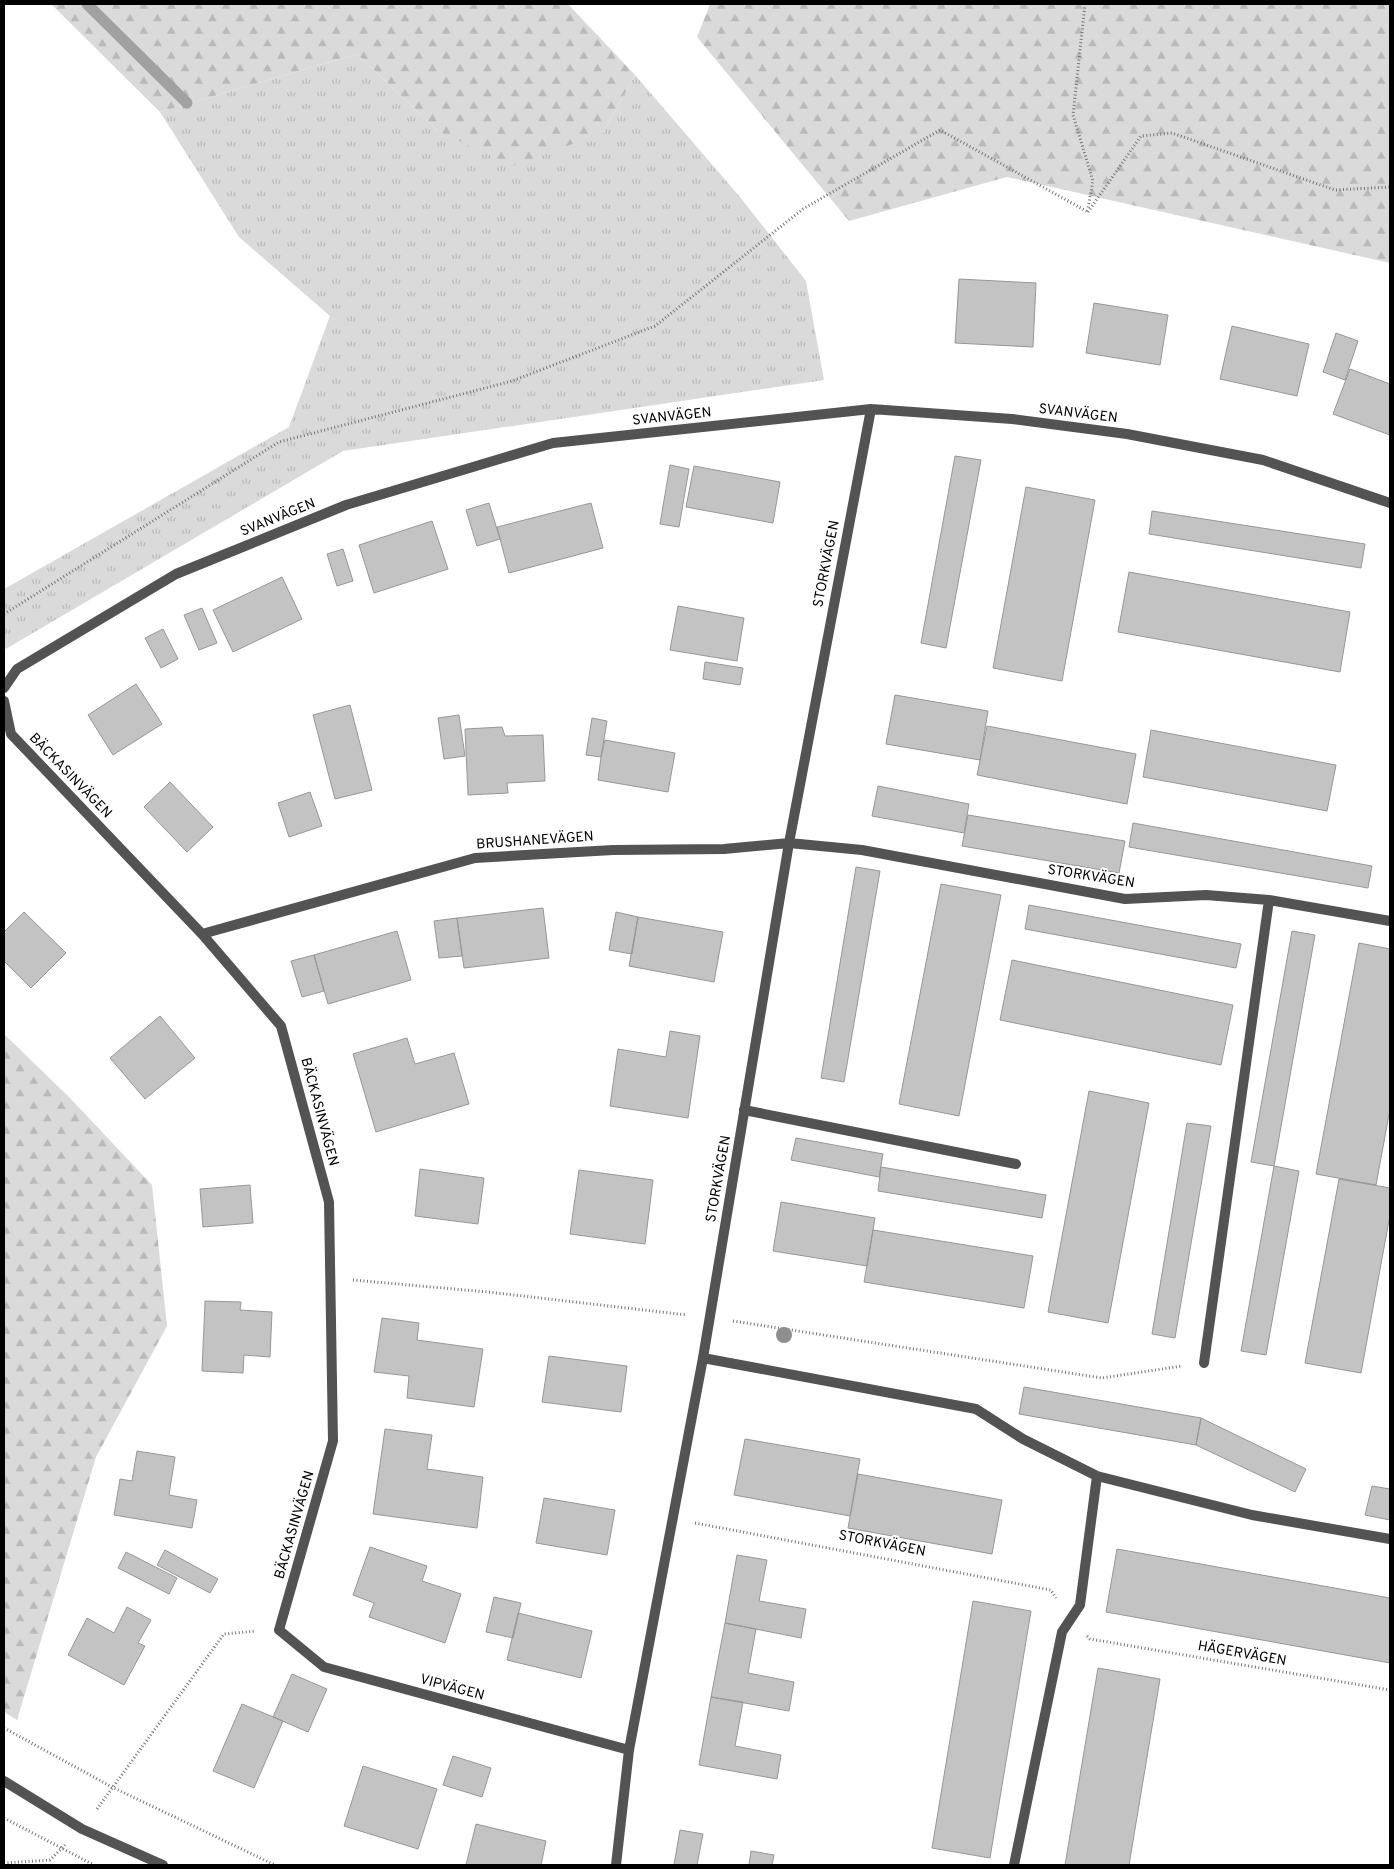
<svg xmlns="http://www.w3.org/2000/svg" width="1394" height="1869" font-family="Overpass,sans-serif">
  <style>
    .grass { fill: url(#grass-tufts) }
    .forest { fill: url(#forest-firs) }
    .lines { fill: none; stroke-linecap: round; stroke-linejoin: round }
    .stream { stroke: #a1a1a1; stroke-width: 11 }
    .building { fill: #c3c3c3; stroke: #979797 }
    .path { stroke: #757575; stroke-width: 3; stroke-dasharray: 1 2.5; stroke-linecap: butt }
    .service { stroke: #535353; stroke-width: 10 }
    .minor { stroke: #535353; stroke-width: 10 }
    .tertiary { stroke: #535353; stroke-width: 10 }
    .tree { fill: #8e8e8e }
    .labels { text-anchor: middle; dominant-baseline: central; stroke-width: 4; stroke-linejoin: round; paint-order: stroke }
    .street-label { font-size: 14px; fill: #000; stroke: #fff }
  </style>
  <defs>
    <pattern id="grass-tufts" width="24" height="20" patternUnits="userSpaceOnUse" patternTransform="scale(1.25)"><rect width="24" height="20" fill="#dadada"/><path d="M3 7l-1-3M5 7V3M7 7l1-3M15 17l-1-3M17 17v-4M19 17l1-3" fill="none" stroke="#b9b9b9"/></pattern>
    <pattern id="forest-firs" width="22" height="20" patternUnits="userSpaceOnUse" patternTransform="scale(1.25)"><rect width="22" height="20" fill="#dadada"/><path d="M5 1l3.5 6h-7zM16 11l3.5 6h-7z" fill="#b9b9b9"/></pattern>
  </defs>
  <rect width="100%" height="100%" fill="#fff"/>
  <!-- grass -->
  <path class="grass" d="M357 54 438 131 603 133 635 75 740 197 806 281 824 380 343 451 4 650V589L289 427 330 316 239 237 160 112Z"/>
  <!-- forest -->
  <path class="forest" d="M51 4H568L635 75 603 133 513 166 438 131 357 54 160 112Z
    M710 4H1390V263L1007 177 849 221 697 37Z
    M4 1034 70 1098 152 1185 167 1326 96 1457 17 1720 4 1712Z"/>
  <g class="lines">
    <!-- stream -->
    <path class="stream" d="M87 4 187 103"/>
  </g>
  <!-- building -->
  <path class="building" d="M959 279 1036 283 1033 347 955 343Z
    M1094 303 1168 315 1160 365 1086 353Z
    M1232 326 1309 344 1297 396 1220 379Z
    M1336 333 1358 341 1345 380 1323 372Z
    M1350 369 1390 384V435L1333 414Z
    M955 456 981 460 946 648 921 643Z
    M670 465 689 469 679 527 660 524Z
    M694 466 780 482 773 523 686 507Z
    M1026 487 1095 500 1062 681 993 668Z
    M489 503 500 539 477 546 466 510Z
    M591 503 603 548 509 573 497 527Z
    M1152 511 1365 544 1361 568 1149 534Z
    M432 521 448 569 374 593 359 545Z
    M343 549 353 581 337 586 327 554Z
    M1129 572 1350 612 1340 672 1118 632Z
    M282 577 302 619 233 652 213 610Z
    M678 606 744 618 737 661 670 650Z
    M202 608 217 643 199 650 184 615Z
    M163 629 178 659 161 668 145 638Z
    M705 662 743 668 740 685 703 679Z
    M136 684 162 724 113 755 88 715Z
    M895 695 988 711 980 760 886 744Z
    M350 705 372 790 335 799 313 715Z
    M459 715 465 756 444 759 438 718Z
    M592 718 607 721 601 757 586 755Z
    M987 726 1136 754 1127 804 977 775Z
    M502 727 505 736 543 735 545 781 507 783 508 793 468 795 465 729Z
    M1151 730 1336 765 1327 811 1143 777Z
    M605 740 675 753 668 792 598 780 601 757Z
    M170 782 213 827 187 852 144 807Z
    M878 786 969 804 964 833 872 816Z
    M310 792 322 826 289 837 278 803Z
    M968 815 1125 841 1119 873 962 846Z
    M1133 823 1372 866 1368 888 1129 847Z
    M856 867 880 871 844 1082 821 1078Z
    M941 884 1001 895 959 1116 899 1104Z
    M1029 905 1241 944 1236 968 1025 929Z
    M543 908 549 958 464 968 457 918Z
    M24 912 66 953 31 988 4 961V932Z
    M616 912 638 917 632 954 609 950Z
    M638 917 723 932 714 982 629 966Z
    M457 918 462 956 439 958 434 921Z
    M397 931 411 980 328 1004 314 955Z
    M1292 931 1315 935 1274 1166 1251 1162Z
    M1359 943 1390 949V1109L1376 1185 1316 1174Z
    M314 955 324 991 302 997 291 961Z
    M1012 960 1233 1005 1221 1065 1000 1020Z
    M160 1016 195 1058 145 1099 110 1058Z
    M670 1031 700 1036 688 1118 610 1106 618 1049 666 1057Z
    M407 1038 415 1064 454 1053 469 1104 376 1132 353 1054Z
    M1089 1091 1149 1103 1108 1323 1048 1312Z
    M1187 1123 1211 1126 1175 1338 1152 1334Z
    M796 1138 883 1154 879 1177 791 1160Z
    M1274 1166 1299 1171 1266 1355 1241 1351Z
    M881 1167 1046 1195 1042 1218 878 1191Z
    M420 1169 484 1178 478 1224 415 1216Z
    M579 1170 653 1180 645 1244 570 1234Z
    M1339 1179 1390 1188V1215L1361 1373 1305 1363Z
    M250 1185 253 1223 203 1227 200 1189Z
    M781 1202 875 1218 867 1266 773 1251Z
    M873 1230 1033 1256 1024 1308 864 1282Z
    M205 1301 241 1302 240 1310 272 1312 270 1357 244 1355 243 1373 202 1371Z
    M382 1318 419 1323 417 1340 483 1349 474 1407 407 1398 409 1376 374 1372Z
    M549 1356 627 1366 621 1412 542 1402Z
    M1024 1387 1201 1418 1196 1445 1019 1414Z
    M1201 1418 1306 1469 1295 1492 1196 1445Z
    M385 1429 432 1435 427 1469 483 1477 477 1528 373 1514Z
    M745 1439 860 1459 850 1516 734 1495Z
    M137 1451 175 1457 169 1495 197 1500 192 1528 114 1515 120 1479 132 1481Z
    M858 1474 1002 1500 992 1554 848 1528Z
    M1372 1486 1390 1489V1520L1365 1515Z
    M544 1498 615 1510 607 1555 536 1543Z
    M370 1547 427 1566 422 1581 461 1594 445 1643 369 1617 374 1603 353 1595Z
    M1117 1549 1390 1598V1663L1106 1612Z
    M165 1550 218 1579 210 1593 157 1565Z
    M126 1552 177 1578 169 1594 118 1568Z
    M737 1555 767 1560 759 1601 806 1609 801 1638 725 1623Z
    M494 1597 521 1603 513 1638 486 1632Z
    M973 1601 1031 1611 990 1858 932 1848Z
    M127 1607 151 1620 138 1643 145 1646 124 1685 68 1655 87 1618 114 1633Z
    M518 1613 592 1631 581 1678 507 1660Z
    M725 1623 756 1629 748 1673 794 1682 789 1711 711 1697Z
    M1098 1668 1160 1679 1129 1865H1065Z
    M292 1674 327 1689 308 1732 273 1717Z
    M711 1697 743 1702 735 1746 781 1755 777 1779 699 1765Z
    M242 1704 283 1721 254 1788 213 1771Z
    M453 1756 491 1768 482 1797 443 1785Z
    M363 1766 437 1789 418 1849 344 1826Z
    M476 1824 546 1841 541 1865H466Z
    M680 1830 703 1834 697 1865H674Z
    M751 1851 774 1855 772 1865H749Z"/>
  <g class="lines">
    <!-- path -->
    <path class="path" d="M1085 4 1073 115 1093 181 1088 208
      M1088 212 1141 136 1172 133 1335 190 1390 187
      M4 614 279 442 512 381 655 326 803 209 940 130 1088 212
      M353 1280 488 1292 687 1315
      M733 1321 1102 1378 1182 1366
      M695 1523 1051 1590 1056 1598
      M1087 1636 1090 1639 1390 1690
      M4 1728 112 1787 275 1865
      M97 1809 224 1634 256 1631
      M4 1818 94 1865
      M4 1863 50 1860 65 1845"/>
    <!-- service -->
    <path class="service" d="M744 1110 1016 1164"/>
    <!-- minor -->
    <path class="minor" d="M4 688 17 669 176 574 346 505 553 443 871 409 1012 419 1127 434 1263 460 1390 503
      M4 701 11 734 202 934 281 1026 329 1202 333 1441 279 1630 324 1667 629 1750
      M202 934 475 858 613 850 724 849 789 843 862 850 1125 899 1206 895 1269 900 1390 921
      M703 1358 976 1409 1023 1439 1097 1476 1252 1515 1390 1539
      M1204 1363 1269 900
      M616 1865 629 1750 703 1358 789 843 871 409
      M1014 1865 1062 1632 1080 1605 1097 1476"/>
    <!-- tertiary -->
    <path class="tertiary" d="M4 1781 82 1829 163 1865"/>
  </g>
  <!-- trees -->
  <circle class="tree" cx="784" cy="1335" r="8"/>
  <g class="labels">
    <!-- street labels -->
    <g class="street-label">
      <text transform="translate(1078 414) rotate(7)">SVANVÄGEN</text>
      <text transform="translate(672 417) rotate(-6)">SVANVÄGEN</text>
      <text transform="translate(278 518) rotate(-22)">SVANVÄGEN</text>
      <text transform="translate(827 564) rotate(-79)">STORKVÄGEN</text>
      <text transform="translate(70 776) rotate(46)">BÄCKASINVÄGEN</text>
      <text transform="translate(535 841) rotate(-4)">BRUSHANEVÄGEN</text>
      <text transform="translate(1091 877) rotate(9)">STORKVÄGEN</text>
      <text transform="translate(319 1112) rotate(75)">BÄCKASINVÄGEN</text>
      <text transform="translate(719 1179) rotate(-80)">STORKVÄGEN</text>
      <text transform="translate(295 1525) rotate(-74)">BÄCKASINVÄGEN</text>
      <text transform="translate(882 1544) rotate(11)">STORKVÄGEN</text>
      <text transform="translate(1242 1654) rotate(10)">HÄGERVÄGEN</text>
      <text transform="translate(452 1688) rotate(15)">VIPVÄGEN</text>
    </g>
  </g>
  <!-- border -->
  <rect width="1394" height="1869" fill="none" stroke="#000000" stroke-width="10"/>
</svg>
